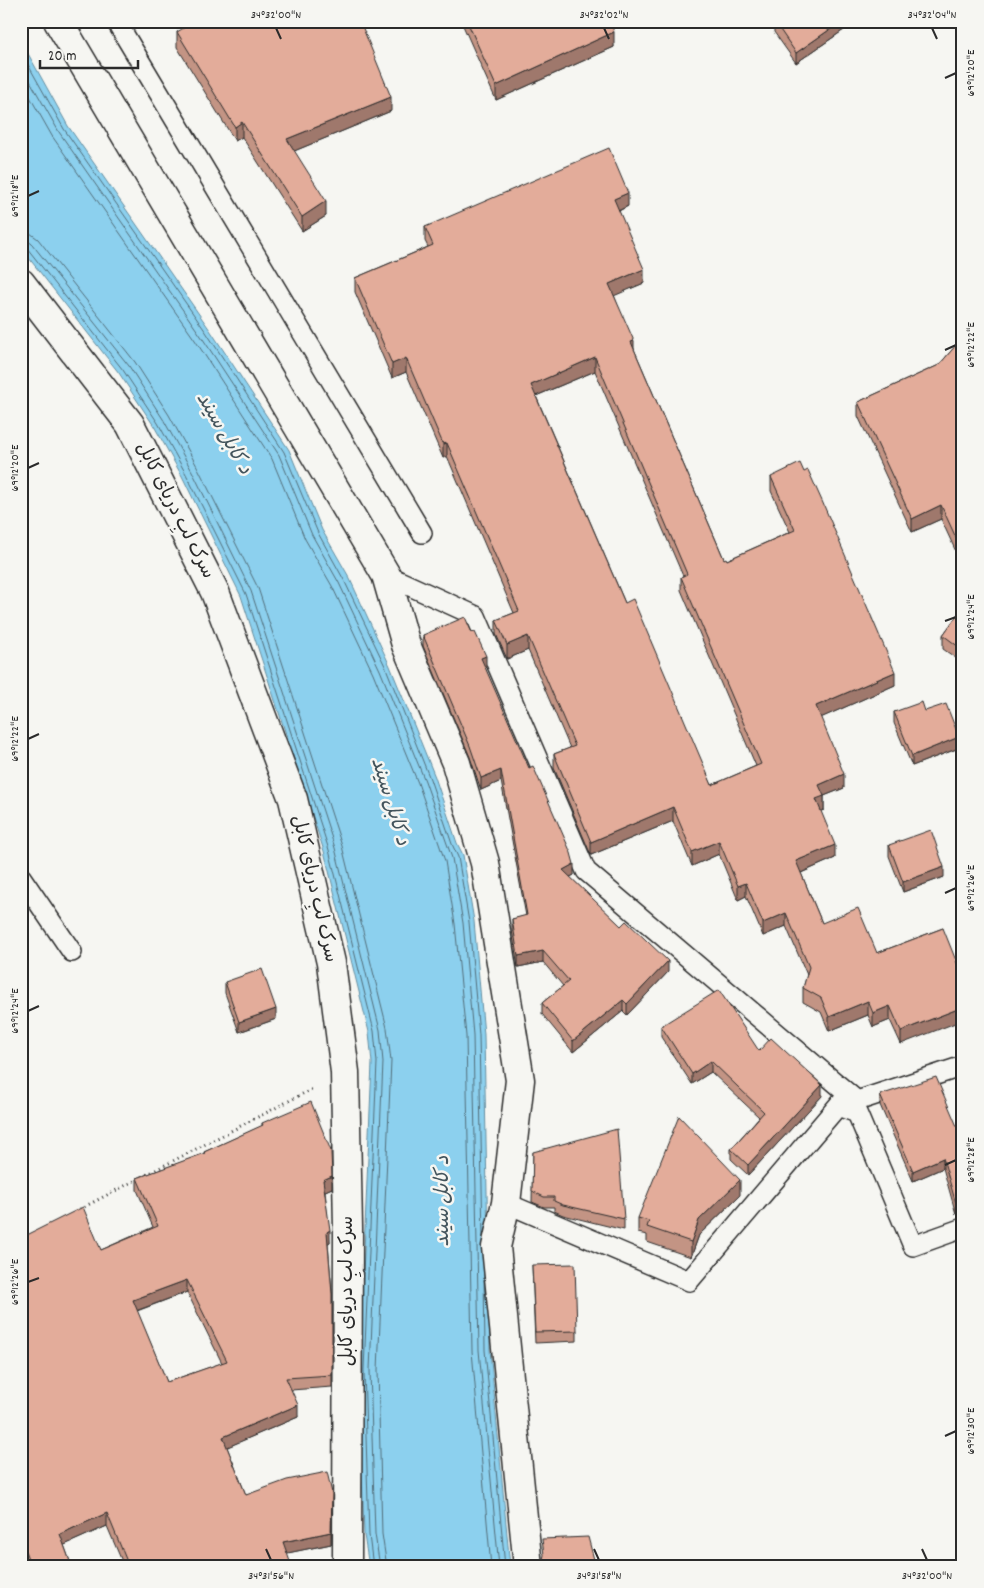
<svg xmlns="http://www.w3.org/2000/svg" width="984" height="1588" font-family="Dekko,'Playpen Sans Arabic',sans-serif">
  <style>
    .water { fill: #8cd0ee; stroke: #658ea0 }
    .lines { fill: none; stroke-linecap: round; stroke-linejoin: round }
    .shore { stroke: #526d79; stroke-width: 1 }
    .service-casing { stroke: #2b2b2b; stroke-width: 22 }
    .minor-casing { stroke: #2b2b2b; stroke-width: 31 }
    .path { stroke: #2b2b2b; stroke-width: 3; stroke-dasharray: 1 4; stroke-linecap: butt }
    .service { stroke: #f6f6f2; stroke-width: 19 }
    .minor { stroke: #f6f6f2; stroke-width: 28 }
    .wall { fill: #c39484; stroke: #2b2b2b; fill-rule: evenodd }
    .shaded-wall { fill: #9f786c; stroke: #2b2b2b }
    .building { fill: #e3ac9a; stroke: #2b2b2b; fill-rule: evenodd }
    .ticks { fill: none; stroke: #2b2b2b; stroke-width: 2 }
    .labels { text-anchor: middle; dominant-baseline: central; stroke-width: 5; stroke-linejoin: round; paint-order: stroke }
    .street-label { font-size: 19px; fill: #2b2b2b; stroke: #f6f6f2 }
    .water-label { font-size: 20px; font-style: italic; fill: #43545c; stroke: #f6f6f2 }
    .neatline { fill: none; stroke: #2b2b2b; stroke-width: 2 }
    .ticks-label { font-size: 12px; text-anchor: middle; fill: #2b2b2b }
  </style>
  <rect width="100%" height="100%" fill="#f6f6f2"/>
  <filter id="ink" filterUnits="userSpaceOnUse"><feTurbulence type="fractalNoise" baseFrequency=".02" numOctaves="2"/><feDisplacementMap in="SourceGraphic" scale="10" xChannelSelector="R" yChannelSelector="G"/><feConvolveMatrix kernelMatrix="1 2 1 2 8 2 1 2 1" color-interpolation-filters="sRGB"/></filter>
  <g filter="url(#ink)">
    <!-- water -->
    <path class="water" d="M21 41 68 126 210 330 289 450 322 530 349 577 390 666 435 777 457 843 463 855 474 921 484 1035 490 1350 510 1567H369L364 1535 359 1370 372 1063 369 1032 324 851 241 596 182 476 154 426 119 373 21 248Z"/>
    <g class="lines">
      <!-- shore -->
      <path class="shore" d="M21 52 64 129 206 332 284 452 318 533 344 580 386 668 430 779 452 844 458 857 469 922 479 1035 483 1238
        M21 65 59 132 201 336 279 455 312 535 339 583 380 670 425 781 452 858 463 923 473 1035 479 1350 499 1567
        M21 81 52 136 195 340 272 459 305 539 332 586 373 673 418 783 445 861 455 924 466 1036 472 1351 491 1567
        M21 232 30 233 38 239 135 362 169 415 198 468 258 588 342 846 387 1028 391 1061 378 1370 382 1534 387 1567
        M21 239 27 240 32 244 129 366 163 419 192 471 251 591 335 848 380 1030 383 1062 370 1370 375 1534 380 1567
        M21 246 27 248 123 370 158 423 186 474 246 594 329 850 374 1031 377 1062 364 1370 369 1535 373 1567
        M484 1274 485 1350 505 1567"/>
      <!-- service casing -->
      <g class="service-casing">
        <path id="service" d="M116 21 422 533
          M386 575 476 616 586 871 857 1101 963 1066
          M21 877 72 952
          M838 1106 857 1113 913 1246 963 1228
          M506 1203 689 1281 848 1094"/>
      </g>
      <!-- minor casing -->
      <g class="minor-casing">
        <path id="minor" d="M58 21 386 575 406 645 456 763 485 863 520 1080 506 1203 496 1247 528 1567
          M21 283 130 424 215 592 293 799 331 963 345 1072 348 1228 347 1560 348 1567"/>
      </g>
      <!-- path -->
      <path class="path" d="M80 1209 314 1088"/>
      <!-- service -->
      <use href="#service" class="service"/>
      <!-- minor -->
      <use href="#minor" class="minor"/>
    </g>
    <!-- wall -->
    <path class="wall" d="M461 21H610L614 47 496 100Z
      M774 21H851V25L796 63 774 32Z
      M177 32 391 111 294 151 326 216 302 231 242 137 235 141 177 47Z
      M628 206 619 211 644 283 614 295 634 349 724 559 727 560 790 532 771 491V477L895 685 820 718 844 788 824 796V810L820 811 835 858 801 873 822 923 877 953 943 928 901 1044 890 1020 873 1027 868 1015 829 1031 821 1012 803 1002V988L807 975 786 926 763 936 746 896 738 900 719 854 692 866 673 821 591 855 554 768V754L570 748 528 650 507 659 496 634V620L514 613 447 456 443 458 406 372 392 378 355 292V278L428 247 425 241V227ZM595 371 683 576 681 577V590L756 766 712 785 625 603 536 396Z
      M963 337V567L941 519 912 532 858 416V402L939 365Z
      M963 607V663L943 649V635Z
      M472 633 486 667 485 668 574 875 570 877 668 972 627 1015 623 1011 573 1052 542 1014V1003L563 986 543 962 518 967 512 930V919L526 916 501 781 481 790 470 757 423 646V635Z
      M925 711 959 748 912 766 894 723V712Z
      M889 845 944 877 903 892 889 856Z
      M225 982 276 1019 239 1032 225 993Z
      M661 1026 759 1051 822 1096 748 1175 731 1159V1149L759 1117 711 1072 692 1084 661 1037Z
      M880 1095 962 1138 956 1214 943 1168 913 1181 880 1105Z
      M262 1123 332 1188 325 1191 330 1242 328 1243 332 1294V1387L291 1390 298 1417 227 1447 246 1495 332 1493 331 1544 287 1553 124 1566 107 1526 64 1545 72 1567H27L21 1552V1238L101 1250 153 1227 137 1190V1178L204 1154V1152L262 1126ZM187 1292 222 1363 167 1382 137 1311Z
      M533 1152 624 1219V1230L563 1215 554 1211V1207H544L532 1202Z
      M740 1195 699 1235 691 1257 647 1242V1235L638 1233V1218Z
      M532 1265 577 1331V1341L535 1343Z"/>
    <!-- shaded-wall -->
    <path class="shaded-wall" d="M842 21H851V25L796 63V53Z
      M614 32V47L496 100V86Z
      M391 97V111L287 154V139Z
      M242 122V137L235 141V127Z
      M628 193V206L614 213V199Z
      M326 201V216L302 231V217Z
      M644 269V283L609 298V284Z
      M634 341V354L631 342Z
      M595 357V371L531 398V385Z
      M406 358V372L392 378V364Z
      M447 443V456L443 458V444Z
      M941 505V519L912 532V519Z
      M528 636V650L507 659V645Z
      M486 656V667L481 669V658Z
      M895 672V685L816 720V706Z
      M959 737V748L912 766V756Z
      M501 770V781L481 790V778Z
      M844 774V788L824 796V810L816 813V799L819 785Z
      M673 807V821L591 855V842Z
      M719 841V854L692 866V852Z
      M835 845V858L796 875V861Z
      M574 864V875L563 881V870Z
      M944 867V877L903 892V882Z
      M746 883V896L738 900V886Z
      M786 913V926L763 936V923Z
      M543 951V962L518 967V956Z
      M668 961V972L627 1015V1004Z
      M623 1000V1011L573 1052V1041Z
      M868 1001V1015L829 1031V1017Z
      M890 1006V1020L873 1027V1013Z
      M963 1007V1020L901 1044V1031Z
      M276 1009V1019L239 1032V1022Z
      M711 1061V1072L692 1084V1074Z
      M822 1085V1096L748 1175V1165Z
      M943 1158V1168L913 1181V1171Z
      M332 1176V1188L323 1192V1180Z
      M740 1180V1195L699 1235 691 1257V1242L699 1220Z
      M963 1202V1212L956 1214V1204Z
      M330 1230V1242L327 1244V1232Z
      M187 1280V1292L133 1312V1300Z
      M298 1405V1417L223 1449V1437Z
      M107 1513V1526L60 1547V1534Z
      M331 1532V1544L283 1554V1542Z"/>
    <!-- building -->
    <path class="building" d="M195 21H360L391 97 287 139 326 201 302 217 242 122 235 127 177 32Z
      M467 21H610L614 32 496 86Z
      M774 21H842L796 53Z
      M609 148 628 193 614 199 644 269 609 284 634 341 631 342 724 559 726 558 727 560 795 530 771 477 800 463 804 472 808 470 822 501 895 672 816 706 844 774 819 785 824 796 816 799 835 845 796 861 822 923 858 908 877 953 943 928 963 978V1007L901 1031 890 1006 873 1013 868 1001 829 1017 821 998 803 988 809 967 786 913 763 923 746 883 738 886 719 841 692 852 673 807 591 842 554 754 575 746 528 636 507 645 496 620 519 611 447 443 443 444 406 358 392 364 355 278 433 245 425 227ZM595 357 687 574 681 577 761 764 712 785 633 599 625 603 531 385Z
      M963 337V553L941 505 912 519 858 402 939 365Z
      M963 607V650L943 635Z
      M465 617 472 633 475 632 486 656 481 658 529 768 533 766 571 853 574 864 563 870 621 926 626 921 668 961 627 1004 623 1000 573 1041 542 1003 569 981 543 951 518 956 512 919 527 915 501 770 481 778 470 746 423 635Z
      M922 702 925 711 946 704 959 737 912 756 894 712Z
      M931 830 944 867 903 882 889 845Z
      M262 969 276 1009 239 1022 225 982Z
      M719 990 759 1051 771 1038 822 1085 748 1165 731 1149 764 1112 711 1061 692 1074 661 1026Z
      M936 1077 962 1138 963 1137V1202L956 1204 943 1158 913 1171 880 1095Z
      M311 1102 331 1151 332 1176 323 1180 330 1230 327 1232 332 1294V1375L286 1378 298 1405 223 1437 246 1495 287 1480 327 1472 332 1493 331 1532 283 1542 292 1567H121L128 1564 107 1513 60 1534 72 1567H31L21 1540V1238L83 1207 101 1250 158 1226 137 1178 205 1153 204 1152 263 1125 262 1123ZM187 1280 227 1361 167 1382 133 1300Z
      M679 1116 740 1180 699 1220 691 1242 647 1227 649 1221 638 1218Z
      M617 1129 624 1219 563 1205 554 1201V1197H544L532 1191 533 1152Z
      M575 1264 577 1331 535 1332 532 1265Z
      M588 1537 596 1567H538L542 1563 544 1555 542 1539Z"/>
  </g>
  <!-- ticks -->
  <path class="ticks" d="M276 28 281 39M604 28 609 39M932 28 937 39M945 78 956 73M28 196 39 191M945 350 956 345M28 468 39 463M945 621 956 617M28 739 39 734M945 893 956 888M28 1011 39 1006M945 1165 956 1160M28 1282 39 1278M945 1436 956 1431M266 1549 271 1560M594 1549 599 1560M922 1549 927 1560"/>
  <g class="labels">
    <!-- street labels -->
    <g class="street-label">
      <text transform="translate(174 511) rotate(63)">سرک لبِ دریای کابل</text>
      <text transform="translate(313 889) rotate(77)">سرک لبِ دریای کابل</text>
      <text transform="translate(348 1291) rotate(-90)">سرک لبِ دریای کابل</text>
    </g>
    <!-- water labels -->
    <g class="water-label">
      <text transform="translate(223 434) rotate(60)">د کابل سيند</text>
      <text transform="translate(389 802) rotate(73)">د کابل سيند</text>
      <text transform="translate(444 1201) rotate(-90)">د کابل سيند</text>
    </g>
  </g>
  <!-- margin -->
  <rect width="984" height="1588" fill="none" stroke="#f6f6f2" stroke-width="55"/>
  <!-- scale -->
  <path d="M40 60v8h98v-8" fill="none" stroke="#2b2b2b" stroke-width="2.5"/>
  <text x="48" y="60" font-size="15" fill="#2b2b2b" stroke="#f6f6f2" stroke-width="4" paint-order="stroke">20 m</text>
  <rect x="28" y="28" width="928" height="1532" class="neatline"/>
  <g class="ticks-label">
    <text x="276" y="18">34°32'00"N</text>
    <text x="604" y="18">34°32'02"N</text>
    <text x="932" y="18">34°32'04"N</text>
    <text transform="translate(970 73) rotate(-90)" y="4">69°12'20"E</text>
    <text transform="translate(14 196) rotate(-90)" y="4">69°12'18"E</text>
    <text transform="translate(970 345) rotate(-90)" y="4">69°12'22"E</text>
    <text transform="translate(14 468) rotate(-90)" y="4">69°12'20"E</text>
    <text transform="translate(970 617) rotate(-90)" y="4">69°12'24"E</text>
    <text transform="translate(14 739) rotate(-90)" y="4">69°12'22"E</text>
    <text transform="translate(970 888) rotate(-90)" y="4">69°12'26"E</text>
    <text transform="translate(14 1011) rotate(-90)" y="4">69°12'24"E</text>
    <text transform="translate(970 1160) rotate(-90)" y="4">69°12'28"E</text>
    <text transform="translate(14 1282) rotate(-90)" y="4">69°12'26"E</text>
    <text transform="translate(970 1431) rotate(-90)" y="4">69°12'30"E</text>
    <text x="271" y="1579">34°31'56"N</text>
    <text x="599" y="1579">34°31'58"N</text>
    <text x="927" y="1579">34°32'00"N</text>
  </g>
</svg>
